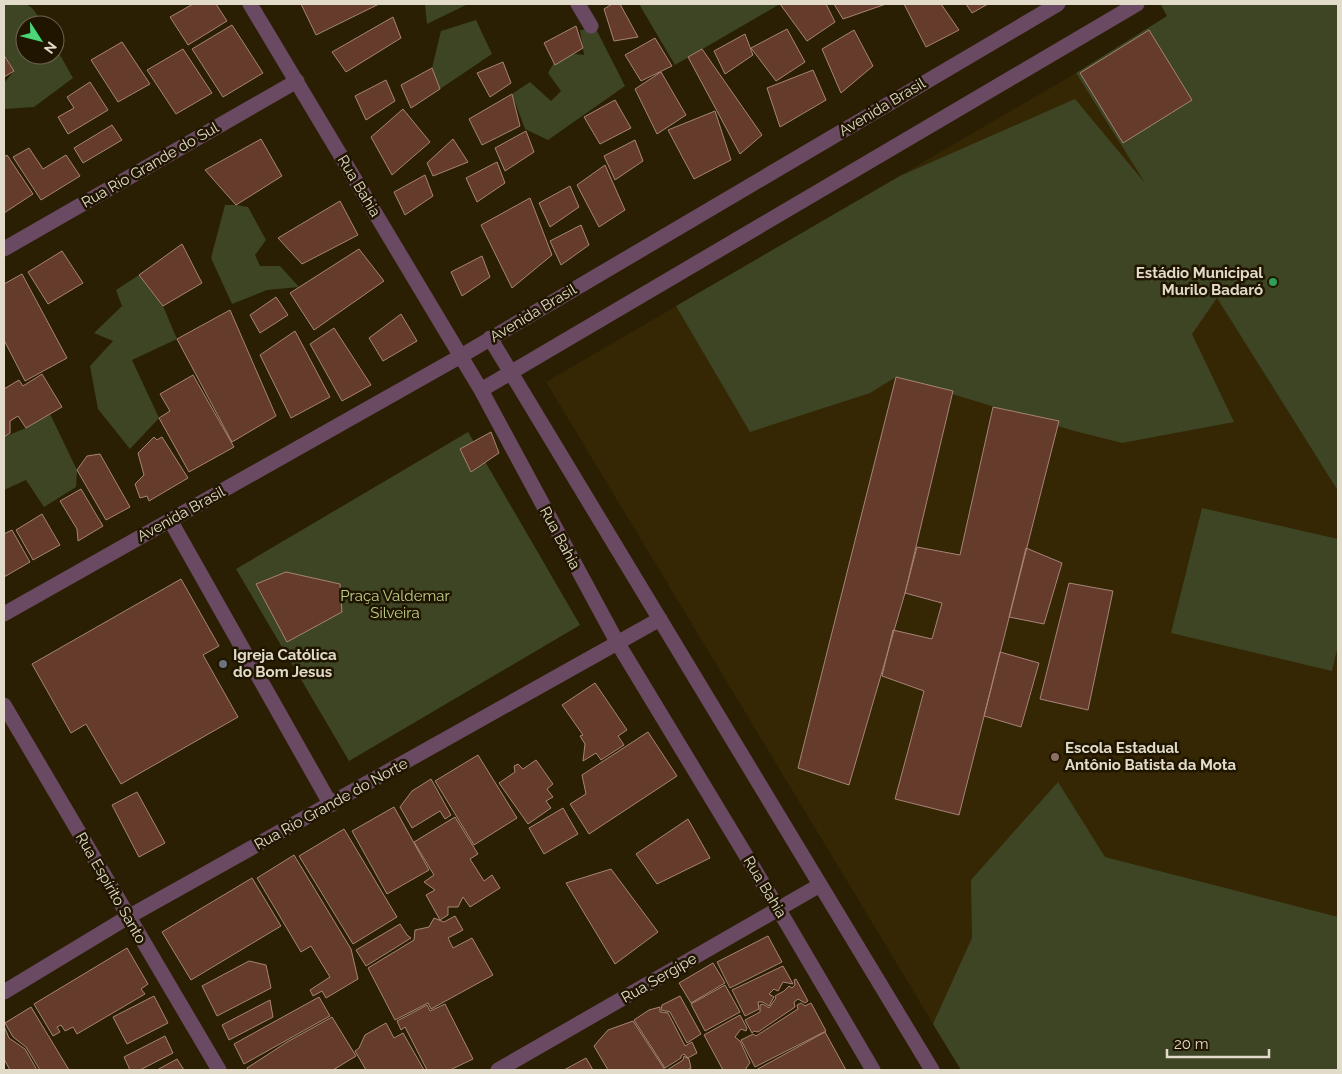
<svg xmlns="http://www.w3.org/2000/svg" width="1342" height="1074" font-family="Raleway,sans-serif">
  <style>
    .built { fill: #352704 }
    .green { fill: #3d4524 }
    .building { fill: #653b2c; stroke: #a68477 }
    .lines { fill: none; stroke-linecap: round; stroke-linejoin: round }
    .minor { stroke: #6a4a62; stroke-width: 15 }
    .leisure-dot { fill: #2e9e5b; stroke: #201600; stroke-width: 2 }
    .worship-dot { fill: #6b7280; stroke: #201600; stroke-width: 2 }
    .education-dot { fill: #8d6e63; stroke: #201600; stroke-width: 2 }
    .labels { text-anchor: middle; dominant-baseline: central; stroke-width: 5; stroke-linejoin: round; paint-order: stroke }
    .street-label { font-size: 15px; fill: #e2dbca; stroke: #201600 }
    .poi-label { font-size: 15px; font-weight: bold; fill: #e2dbca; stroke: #201600; text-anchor: start }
    .park-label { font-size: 15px; fill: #bdd08a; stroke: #201600 }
  </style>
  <rect width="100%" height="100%" fill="#2a1f03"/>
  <!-- built -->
  <path class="built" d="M1076 73 1338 491V1070H961L546 382Z"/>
  <!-- green -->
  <path class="green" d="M4 4C30 4 30 1 43 25H25V55H55V46L73 78 34 107 4 109V83L14 71 4 53Z
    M425 4H468L427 24Z
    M639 4H780L675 65Z
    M1163 4H1338V491L1217 298 1192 334 1234 422 1122 443 1071 430 896 377 870 393 750 432 676 306 900 176 1075 99 1145 183 1076 73 1167 16 1161 5Z
    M476 20 492 54 440 89 432 68 441 31Z
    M596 29 625 86 548 140 525 129 512 94 530 82 551 101 561 91 548 73 560 52 584 55 580 30Z
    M225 205H236L248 207 266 240 255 255 260 266H280L299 287 267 290 232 304 211 258Z
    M139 275 163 306 177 339 132 360 159 418 130 449 98 409 90 366 113 341 94 333 122 306 116 290Z
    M50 414 77 470 76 487 44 507 26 480 4 490V437L26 428Z
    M468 432 580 625 349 761 236 569Z
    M1202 508 1338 539V645L1332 671 1171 633Z
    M1058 782 1105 857 1338 917V1070H961L933 1024 972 938 971 880Z"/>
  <!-- building -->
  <path class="building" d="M193 4H216L227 21 188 45 170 17Z
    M301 4H379L316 35Z
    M612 4H620L638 37 614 41 604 9Z
    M780 4H826L835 22 807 41Z
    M834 4H886L843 19Z
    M904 4H941L959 30 926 47Z
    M966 4H988L972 13Z
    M393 17 401 38 346 72 332 52Z
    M232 25 263 73 223 97 192 49Z
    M576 26 583 48 555 65 544 43Z
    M787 29 805 62 776 81 751 48Z
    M854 30 873 66 841 93 822 49Z
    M1149 30 1192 100 1123 143 1080 73Z
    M745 34 753 55 725 74 714 51Z
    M655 38 672 66 641 81 625 55Z
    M122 42 150 84 118 102 91 60Z
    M183 49 212 93 176 114 147 70Z
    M702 49 762 135 740 154 688 57Z
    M4 55 14 71 4 77Z
    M503 62 511 83 490 97 477 73Z
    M432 68 440 89 411 108 401 85Z
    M813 70 826 100 780 127 767 88Z
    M661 72 686 115 657 134 635 89Z
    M386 80 395 101 366 120 355 96Z
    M90 82 108 110 68 134 58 117 74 108 67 97Z
    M512 94 520 126 482 145 469 119Z
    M615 100 631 128 600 144 584 117Z
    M403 109 430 142 392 175 371 137Z
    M715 111 731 160 694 179 668 130Z
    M112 125 122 140 83 163 74 148Z
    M526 131 534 152 505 171 495 148Z
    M261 139 282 176 236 205 205 170Z
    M453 139 468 162 433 176 427 163Z
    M635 140 643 161 615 180 604 156Z
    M29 148 43 169 66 155 80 176 41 200 13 157Z
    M7 155 33 194 4 213V157Z
    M497 162 505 183 477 202 466 178Z
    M605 165 625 210 599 227 577 185Z
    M425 175 433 196 405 215 394 192Z
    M570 186 579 207 550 227 539 203Z
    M530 198 552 255 512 288 481 225Z
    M340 201 358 235 302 264 278 238Z
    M581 225 589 245 561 265 550 241Z
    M182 244 202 283 163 306 139 275Z
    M359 249 384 281 314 330 290 293Z
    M62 251 83 283 48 304 28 272Z
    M482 256 490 277 462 296 451 272Z
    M22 274 67 358 25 381 4 340V284Z
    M276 297 288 315 260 333 250 315Z
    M230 310 276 416 232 442 177 339Z
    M401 314 417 341 383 361 369 338Z
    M334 328 371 385 342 401 310 344Z
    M295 331 330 397 291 418 260 355Z
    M42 374 62 407 26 428 18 416 10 421V433L4 437V389L19 380 23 386Z
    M193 375 234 447 189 472 159 418 170 411 160 394Z
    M896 377 953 391 905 593 849 785 798 768Z
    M993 407 1059 421 959 815 895 799 924 691 882 676 893 630 932 639 942 603 905 593 917 547 960 555Z
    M491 432 499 453 471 472 460 449Z
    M154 437 157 440 162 437 188 478 149 501 147 496 140 498 135 484 144 475 138 453Z
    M100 454 130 507 106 520 77 470 87 456Z
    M81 489 103 526 78 541 77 529 60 501Z
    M42 514 60 545 33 560 16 530Z
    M12 530 30 562 4 577V534Z
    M1026 548 1062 563 1044 624 1009 617Z
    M286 572 340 584 342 612 287 642 256 584Z
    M181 579 219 646 203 655 238 717 121 784 86 724 71 733 32 664Z
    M1069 583 1113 591 1088 710 1040 699Z
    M1000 652 1039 663 1021 727 984 716Z
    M595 683 627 730 618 736 624 745 601 760 596 753 583 761 585 744 580 736 583 735 562 705Z
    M648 732 677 776 589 834 570 804 586 794 582 775Z
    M478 755 517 818 474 845 435 781Z
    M536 760 553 784 547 789 553 797 546 801 551 808 528 824 499 783 515 772 514 766 518 764 523 769Z
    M431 779 451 815 445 819 440 811 412 828 400 807 412 791Z
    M137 792 165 843 139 857 112 805Z
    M394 807 429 870 387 894 352 831Z
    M563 808 578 834 544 854 529 828Z
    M455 817 478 854 470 859 484 881 492 875 500 888 470 907 463 897 458 907H448V915L440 920 426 895 435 890 424 882 434 875 414 842Z
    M688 819 710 858 657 884 636 854Z
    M344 829 397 917 353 944 299 856Z
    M294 855 351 949 358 979 326 998 322 991 313 996 310 990 330 977 311 946 301 952 257 878Z
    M611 869 658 932 615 964 566 883Z
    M252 878 281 926 191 980 162 932Z
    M455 916 463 930 448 938 453 948 472 938 493 975 431 1009 428 1003 395 1020 368 968 414 940 415 930 429 927 434 918 444 922Z
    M400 924 407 935 411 938 366 966 356 950Z
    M768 936 782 962 730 988 717 962Z
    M127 948 148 984 141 989 145 994 77 1034 73 1027 65 1031 61 1025 57 1027 60 1032 53 1036 34 1004Z
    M249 961 266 965 271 988 217 1016 202 986Z
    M713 963 725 983 691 1003 679 983Z
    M783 966 793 984 783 982 778 991 774 989 769 994 774 997 769 1006 763 1002H758L759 1009 745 1016 732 990Z
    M796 979 808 1001 805 1003 798 999 794 1002 795 1007 758 1032 754 1031 752 1033 745 1020 760 1012V1005L763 1004 769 1008 776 998 775 996 784 991 789 986 792 988 795 985 794 980Z
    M725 985 740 1012 705 1031 691 1004Z
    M154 996 168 1023 127 1044 113 1017Z
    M680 996 701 1034 687 1043 670 1012 661 1010 662 1005Z
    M319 997 330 1016 244 1064 234 1044Z
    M270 1000 273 1017 229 1040 222 1025Z
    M801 1003 805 1006 811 1003 826 1031 755 1067 741 1040 753 1034 756 1036 798 1009 797 1005Z
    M445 1004 473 1059 450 1070H427L405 1027 401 1030 397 1021 427 1005 430 1011Z
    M31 1007 69 1070H40L26 1047 13 1037 5 1023Z
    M660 1007V1012L668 1013 685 1046 692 1042 697 1053 688 1058 684 1054 681 1056V1058L665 1068 634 1020 649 1010Z
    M740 1015 747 1028 746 1031 741 1029 735 1037 740 1041 750 1063 746 1068 747 1070H723L704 1035Z
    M332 1017 356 1056 333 1070H248L247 1068 287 1042Z
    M633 1021 665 1070H608L594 1046 608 1030Z
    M386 1023 394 1038 403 1033 424 1070H366L355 1051 359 1048 365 1035Z
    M4 1026 9 1038 25 1049 37 1070H10L4 1059Z
    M825 1032 846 1070H756Z
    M165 1036 173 1053 140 1070H130L124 1057Z
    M684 1056 689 1059 691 1068 687 1070H667L683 1060Z
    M586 1058 593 1070H564Z
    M177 1059 184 1070H157Z"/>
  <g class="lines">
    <!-- minor -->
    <path class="minor" d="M250 4 481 390 617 642 779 910 873 1070
      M578 4 591 26
      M4 249 297 81
      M490 338 932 1070
      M481 390 1137 4
      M170 520 331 805
      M4 614 461 356 1058 4
      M4 705 219 1070
      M4 992 128 917 660 619
      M498 1070 820 885"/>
  </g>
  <!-- markers -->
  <circle class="leisure-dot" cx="1273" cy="282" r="5"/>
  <circle class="worship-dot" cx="223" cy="664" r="5"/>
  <circle class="education-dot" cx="1055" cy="757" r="5"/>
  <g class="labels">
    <!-- street labels -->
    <g class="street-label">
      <text transform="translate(882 107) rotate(-31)">Avenida Brasil</text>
      <text transform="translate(150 165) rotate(-30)">Rua Rio Grande do Sul</text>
      <text transform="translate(359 186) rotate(59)">Rua Bahia</text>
      <text transform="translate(533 313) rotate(-31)">Avenida Brasil</text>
      <text transform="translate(181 514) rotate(-29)">Avenida Brasil</text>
      <text transform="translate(560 538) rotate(62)">Rua Bahia</text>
      <text transform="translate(331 804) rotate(-29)">Rua Rio Grande do Norte</text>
      <text transform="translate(765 887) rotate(59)">Rua Bahia</text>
      <text transform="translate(111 888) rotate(60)">Rua Espírito Santo</text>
      <text transform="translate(659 978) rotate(-30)">Rua Sergipe</text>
    </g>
    <!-- poi labels -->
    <g class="poi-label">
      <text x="1263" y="273" text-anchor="end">Estádio Municipal<tspan x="1263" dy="17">Murilo Badaró</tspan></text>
      <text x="233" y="655">Igreja Católica<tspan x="233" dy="17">do Bom Jesus</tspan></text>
      <text x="1065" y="748">Escola Estadual<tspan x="1065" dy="17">Antônio Batista da Mota</tspan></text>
    </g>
    <!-- park labels -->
    <g class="park-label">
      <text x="395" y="596">Praça Valdemar<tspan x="395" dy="17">Silveira</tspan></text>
    </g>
  </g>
  <!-- border -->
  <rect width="1342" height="1074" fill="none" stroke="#e2dbca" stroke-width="10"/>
  <!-- north arrow -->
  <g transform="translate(40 40) rotate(126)"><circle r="24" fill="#201600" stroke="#6e6551"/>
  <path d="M0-4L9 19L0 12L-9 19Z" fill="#4bd677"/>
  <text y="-8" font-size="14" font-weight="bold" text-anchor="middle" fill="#e2dbca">N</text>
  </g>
  <!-- scale -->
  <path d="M1167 1049v8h102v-8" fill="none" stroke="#e2dbca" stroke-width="2.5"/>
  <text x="1174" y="1049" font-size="15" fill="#e2dbca" stroke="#201600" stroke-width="4" paint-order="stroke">20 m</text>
</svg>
